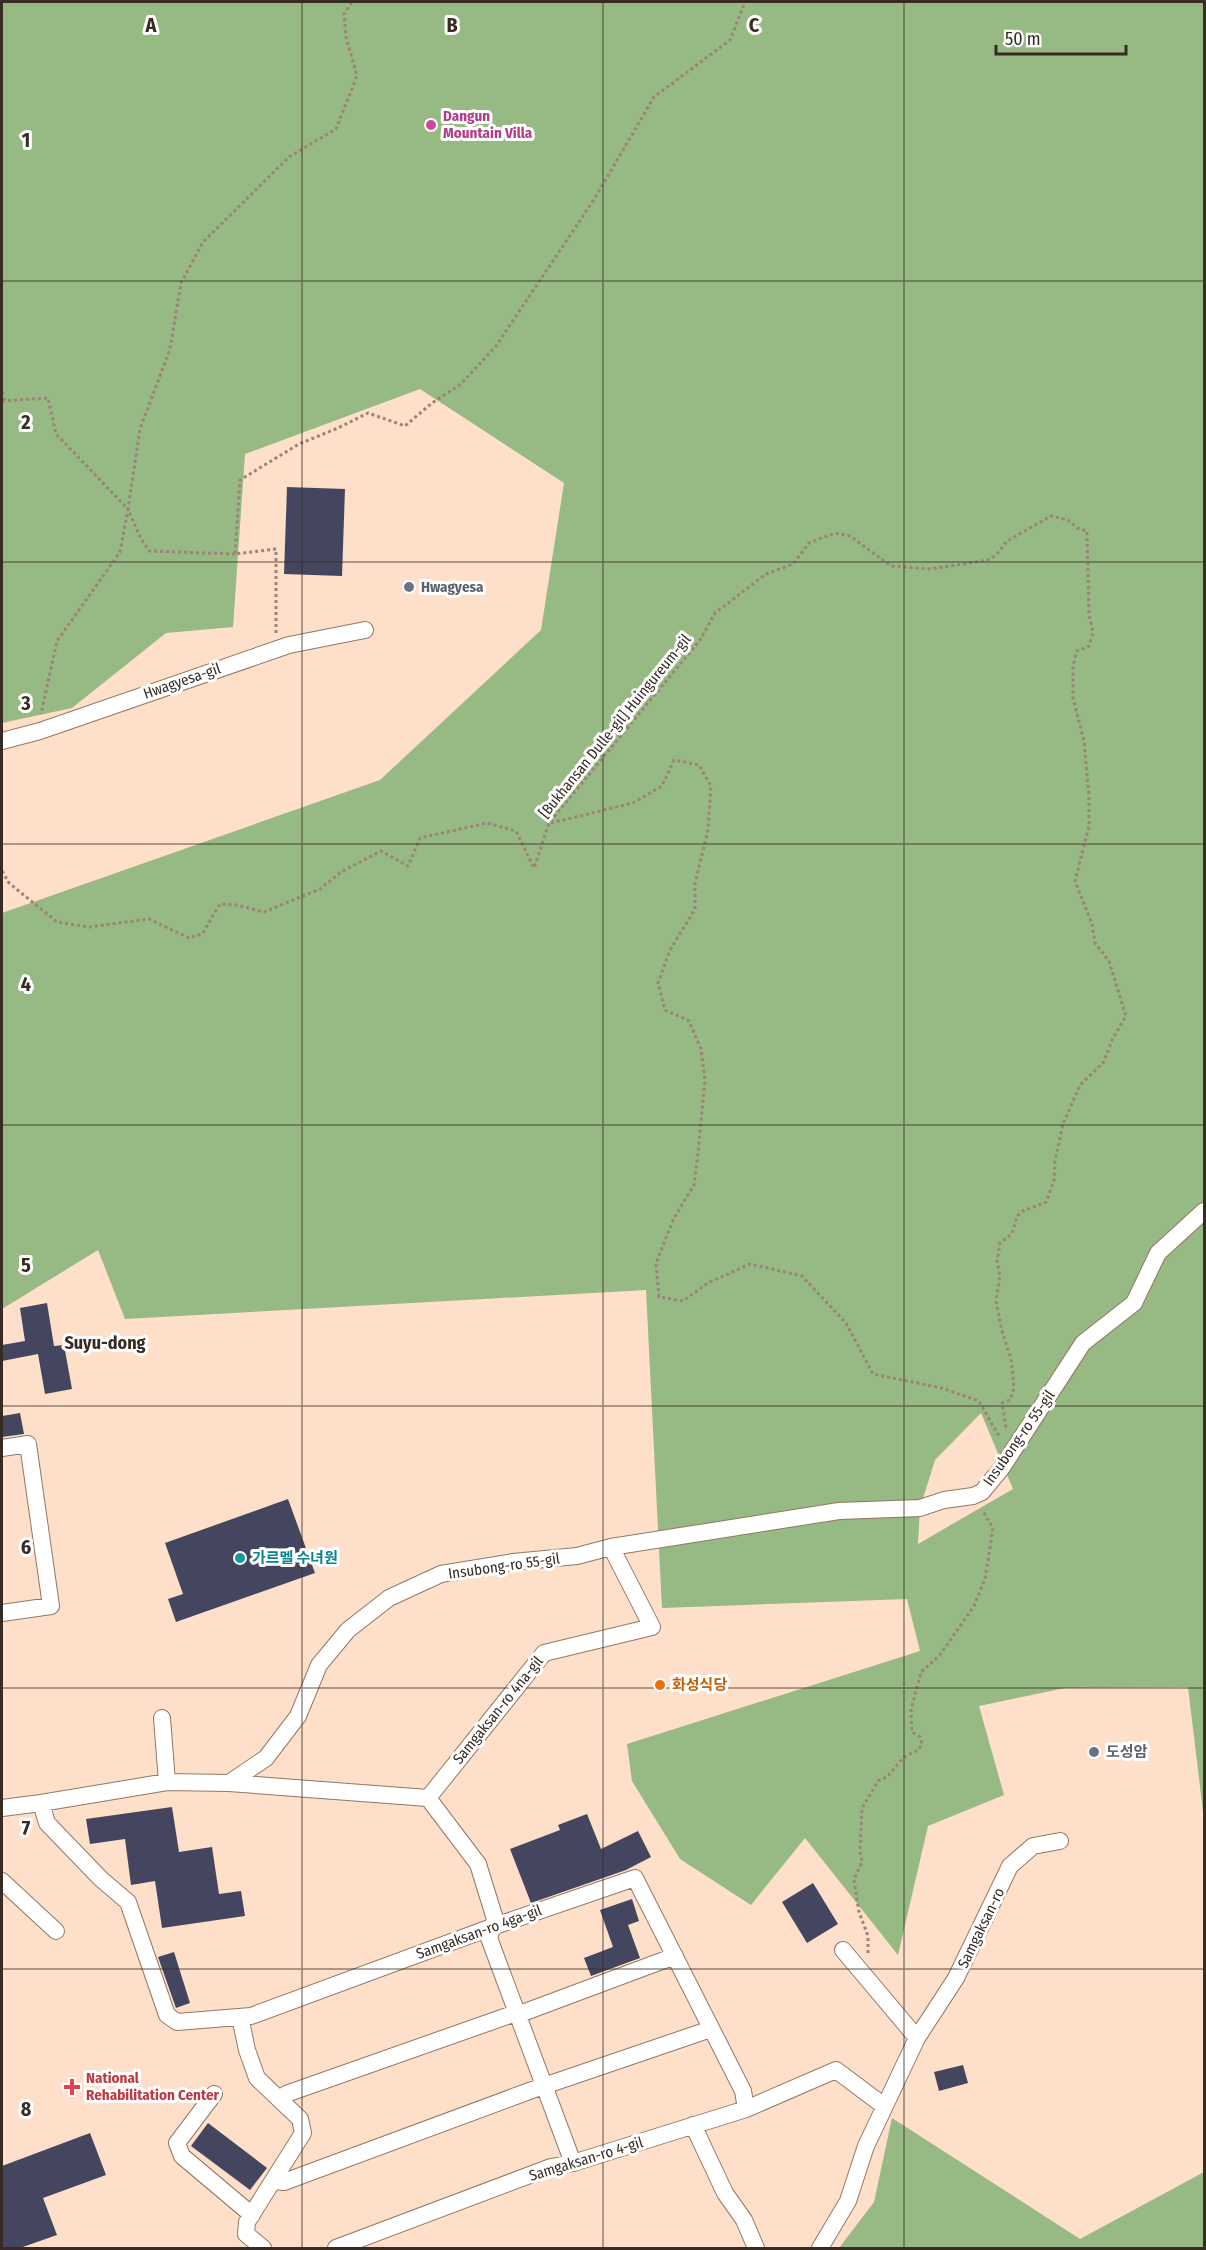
<svg xmlns="http://www.w3.org/2000/svg" width="1206" height="2250" font-family="'Fira Sans Condensed','Noto Sans KR',sans-serif">
  <style>
    .forest { fill: #97b983; fill-rule: evenodd }
    .building { fill: #444660 }
    .lines { fill: none; stroke-linecap: round; stroke-linejoin: round }
    .minor-casing { stroke: #937864; stroke-width: 18 }
    .path { stroke: #9a8475; stroke-width: 3; stroke-dasharray: 3 3; stroke-linecap: butt }
    .minor { stroke: #fff; stroke-width: 16 }
    .grid { fill: none; stroke: #372b23; stroke-width: 1.5; stroke-opacity: 0.55 }
    .hotel-dot { fill: #d1479c; stroke: #fff; stroke-width: 2 }
    .worship-dot { fill: #6b7280; stroke: #fff; stroke-width: 2 }
    .culture-dot { fill: #0f9aa8; stroke: #fff; stroke-width: 2 }
    .food-dot { fill: #e8710a; stroke: #fff; stroke-width: 2 }
    .health-dot { fill: #e0444e; stroke: #fff; stroke-width: 2 }
    .labels { text-anchor: middle; dominant-baseline: central; stroke-width: 6; stroke-linejoin: round; paint-order: stroke }
    .hotel-label { font-size: 15px; font-weight: bold; fill: #b23c85; stroke: #fff; text-anchor: start }
    .worship-label { font-size: 15px; font-weight: bold; fill: #5b616d; stroke: #fff; text-anchor: start }
    .street-label { font-size: 15px; fill: #372b23; stroke: #fff }
    .culture-label { font-size: 15px; font-weight: bold; fill: #0d838f; stroke: #fff; text-anchor: start }
    .food-label { font-size: 15px; font-weight: bold; fill: #c56008; stroke: #fff; text-anchor: start }
    .health-label { font-size: 15px; font-weight: bold; fill: #be3a42; stroke: #fff; text-anchor: start }
    .quarter-label { font-size: 18px; font-weight: bold; fill: #372b23; stroke: #fff }
    .grid-label { font-size: 20px; text-anchor: middle; font-weight: bold; fill: #372b23; stroke: #fff; stroke-width: 6; stroke-linejoin: round; paint-order: stroke }
  </style>
  <rect width="100%" height="100%" fill="#fedfc9"/>
  <!-- forest -->
  <path class="forest" d="M2 2H1204V1820L1188 1687 1065 1688 979 1706 1004 1795 928 1826 898 1955 805 1838 751 1905 680 1859 632 1781 627 1744 920 1651 907 1599 662 1608 646 1290 125 1319 98 1250 2 1309V913L380 780 541 630 564 483 420 389 245 454 233 627 166 633 72 708 2 723ZM981 1413 1013 1489 918 1544 920 1508 935 1460Z
    M892 2118 1080 2239 1204 2172V2248H839L874 2202Z"/>
  <!-- building -->
  <path class="building" d="M287 487 345 489 342 576 284 574Z
    M47 1303 54 1346 64 1345 72 1389 45 1394 38 1354 2 1361V1345L25 1341 20 1308Z
    M20 1413 24 1434 2 1437V1416Z
    M288 1499 315 1573 176 1622 168 1599 183 1594 165 1543Z
    M172 1807 179 1852 212 1847 219 1894 241 1891 245 1916 162 1928 155 1881 131 1885 125 1839 90 1844 86 1819Z
    M587 1814 601 1849 638 1831 651 1857 626 1870 531 1903 510 1849 560 1830 558 1825Z
    M813 1883 838 1924 807 1943 782 1902Z
    M632 1899 639 1921 628 1925 640 1958 591 1976 584 1958 613 1947 600 1910Z
    M174 1952 190 2003 176 2008 158 1957Z
    M963 2065 968 2083 939 2091 934 2072Z
    M208 2123 267 2168 250 2190 191 2146Z
    M90 2133 106 2175 43 2198 57 2235 20 2248H2V2166Z"/>
  <g class="lines">
    <!-- minor casing -->
    <g class="minor-casing">
      <path id="minor" d="M2 741 40 731 289 645 365 630
        M2 1448 28 1444 51 1606 2 1613
        M611 1547 839 1511 920 1508 944 1500 973 1496 982 1492 1001 1469 1083 1343 1134 1303 1158 1253 1204 1211
        M162 1718 167 1782
        M229 1783 266 1758 298 1716 319 1665 348 1630 389 1598 441 1574 513 1562 577 1556 611 1547 652 1627 544 1653 428 1798
        M41 1803 47 1823 101 1879 128 1902 167 2015 177 2022 251 2016 492 1927 635 1878 743 2091 746 2109
        M2 1808 41 1803 167 1782 229 1783 428 1798 478 1864 495 1919 489 1938 573 2163
        M2 1881 56 1931
        M843 1950 917 2038
        M240 2017 247 2050 257 2078 300 2119 303 2133 247 2222 246 2234 263 2248
        M214 2094 177 2143 182 2156 252 2215
        M282 2102 286 2094 510 2015H517L675 1956
        M693 2125 725 2193 744 2220 756 2248
        M273 2181 284 2182 532 2090 711 2029
        M336 2248 551 2167 573 2163 746 2109 836 2070 884 2106
        M820 2248 848 2201 866 2146 917 2038 956 1978 1010 1866 1033 1846 1060 1841"/>
    </g>
    <!-- path -->
    <path class="path" d="M2 392 5 401
      M2 401 48 398 56 434 128 509 120 552 57 641 41 714
      M235 554 149 551 140 537 128 509 140 429 170 349 181 283 203 242 289 157 336 129 357 76 346 37 344 14 352 2
      M276 633V549L235 554 240 480 299 444 338 428 368 413 405 426 432 403 461 384 496 346 595 198 654 97 730 40 745 2
      M551 823 633 803 662 786 674 760 699 765 711 786 708 830 695 883V909L670 950 658 983 665 1010 689 1021 701 1049 705 1080 698 1153 694 1185 674 1218 656 1263 659 1297 683 1301 708 1283 750 1264 802 1276 846 1323 873 1374 942 1388 979 1401 1000 1438
      M2 871 9 883 57 922 89 927 149 919 189 938 202 934 220 904 236 905 264 912 320 889 341 872 381 851 408 866 420 838 487 823 516 831 534 868 549 823 700 640 715 613 766 574 793 564 809 543 835 533 850 536 891 566 931 569 988 560 996 555 1007 541 1051 516 1068 520 1077 528 1087 531 1089 615 1093 632 1089 646 1077 651 1073 666V698L1084 741 1089 796V826L1075 881 1092 924 1095 943 1109 961 1126 1016 1113 1038 1103 1063 1080 1085 1063 1124 1055 1161 1054 1180 1046 1202 1023 1211 1017 1216 1012 1234 1000 1243 997 1262 1000 1275 996 1301 1002 1331 1011 1359 1014 1388 1010 1400 1002 1403 1006 1428
      M868 1953V1936L859 1912 854 1880 862 1861 860 1852 862 1808 878 1781 887 1777 904 1757 918 1750 922 1744 920 1737 912 1732 911 1710 921 1672 940 1655 974 1606 985 1579 993 1528 982 1510"/>
    <!-- minor -->
    <use href="#minor" class="minor"/>
  </g>
  <!-- grid -->
  <path class="grid" d="M302 2V2248M603 2V2248M904 2V2248M2 281H1204M2 562H1204M2 844H1204M2 1125H1204M2 1406H1204M2 1688H1204M2 1969H1204"/>
  <!-- markers -->
  <circle class="hotel-dot" cx="431" cy="125" r="6"/>
  <g class="worship-dot">
    <circle cx="409" cy="587" r="6"/>
    <circle cx="1094" cy="1752" r="6"/>
  </g>
  <circle class="culture-dot" cx="240" cy="1558" r="6"/>
  <circle class="food-dot" cx="660" cy="1685" r="6"/>
  <path class="health-dot" d="M69 2078h6v6h6v6h-6v6h-6v-6h-6v-6h6z"/>
  <g class="labels">
    <!-- hotel labels -->
    <g class="hotel-label">
      <text x="443" y="116">Dangun<tspan x="443" dy="17">Mountain Villa</tspan></text>
    </g>
    <!-- worship labels -->
    <g class="worship-label">
      <text x="421" y="587">Hwagyesa</text>
      <text x="1106" y="1752">도성암</text>
    </g>
    <!-- street labels -->
    <g class="street-label">
      <text transform="translate(182 681) rotate(-19)">Hwagyesa-gil</text>
      <text transform="translate(615 726) rotate(-51)">[Bukhansan Dulle-gil] Huingureum-gil</text>
      <text transform="translate(1019 1438) rotate(-55)">Insubong-ro 55-gil</text>
      <text transform="translate(504 1566) rotate(-8)">Insubong-ro 55-gil</text>
      <text transform="translate(498 1710) rotate(-51)">Samgaksan-ro 4na-gil</text>
      <text transform="translate(981 1928) rotate(-64)">Samgaksan-ro</text>
      <text transform="translate(479 1932) rotate(-20)">Samgaksan-ro 4ga-gil</text>
      <text transform="translate(586 2159) rotate(-17)">Samgaksan-ro 4-gil</text>
    </g>
    <!-- culture labels -->
    <g class="culture-label">
      <text x="252" y="1558">가르멜 수녀원</text>
    </g>
    <!-- food labels -->
    <g class="food-label">
      <text x="672" y="1685">화성식당</text>
    </g>
    <!-- health labels -->
    <g class="health-label">
      <text x="86" y="2078">National<tspan x="86" dy="17">Rehabilitation Center</tspan></text>
    </g>
    <!-- quarter labels -->
    <g class="quarter-label">
      <text x="105" y="1343">Suyu-dong</text>
    </g>
  </g>
  <g class="grid-label">
    <text x="151" y="32">A</text>
    <text x="452" y="32">B</text>
    <text x="754" y="32">C</text>
    <text x="26" y="147">1</text>
    <text x="26" y="429">2</text>
    <text x="26" y="710">3</text>
    <text x="26" y="991">4</text>
    <text x="26" y="1272">5</text>
    <text x="26" y="1554">6</text>
    <text x="26" y="1835">7</text>
    <text x="26" y="2116">8</text>
  </g>
  <!-- border -->
  <rect width="1206" height="2250" fill="none" stroke="#372b23" stroke-width="6"/>
  <!-- scale -->
  <path d="M996 45v9h130v-9" fill="none" stroke="#372b23" stroke-width="3"/>
  <text x="1005" y="45" font-size="18" fill="#372b23" stroke="#ffffff" stroke-width="4.5" paint-order="stroke">50 m</text>
</svg>
